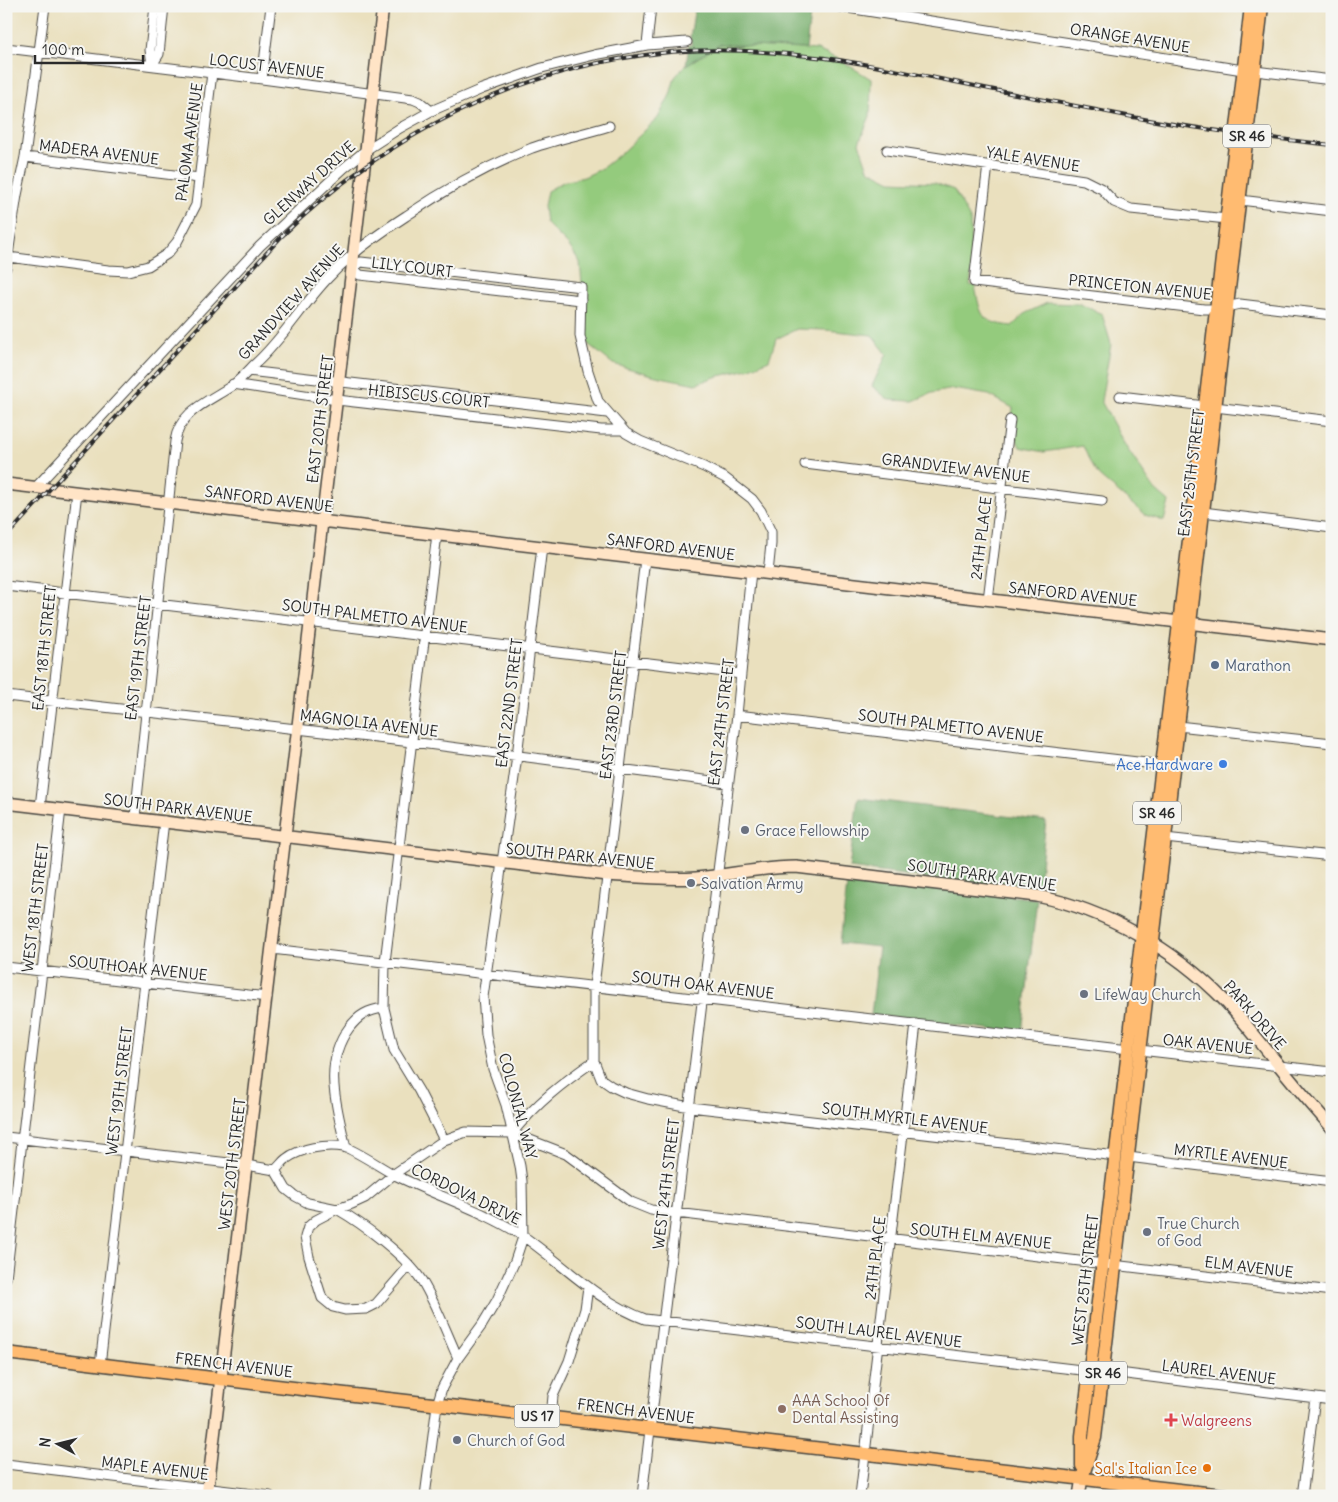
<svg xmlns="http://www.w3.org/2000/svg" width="1338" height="1502" font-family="Delius,sans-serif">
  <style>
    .green { fill: #94cb7d; stroke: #607b54 }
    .forest { fill: #77af6c; stroke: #516d4c }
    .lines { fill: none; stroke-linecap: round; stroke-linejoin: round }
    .street-casing { stroke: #484641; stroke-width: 11 }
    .secondary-casing { stroke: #484641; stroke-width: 14 }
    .primary-casing { stroke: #484641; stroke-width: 15 }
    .street { stroke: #fff; stroke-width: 9 }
    .secondary { stroke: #ffe4c6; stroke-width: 11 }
    .primary { stroke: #ffbb71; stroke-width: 12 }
    .rail-casing { stroke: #2b2b2b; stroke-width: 4 }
    .rail { stroke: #f6f6f2; stroke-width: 2; stroke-dasharray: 5.5; stroke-linecap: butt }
    .service-dot { fill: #5c6f8a; stroke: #f6f6f2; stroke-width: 2 }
    .shop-dot { fill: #3f7fe0; stroke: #f6f6f2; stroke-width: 2 }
    .worship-dot { fill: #6b7280; stroke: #f6f6f2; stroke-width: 2 }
    .education-dot { fill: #8d6e63; stroke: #f6f6f2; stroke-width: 2 }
    .health-dot { fill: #e0444e; stroke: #f6f6f2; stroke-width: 2 }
    .food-dot { fill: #e8710a; stroke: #f6f6f2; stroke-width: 2 }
    .labels { text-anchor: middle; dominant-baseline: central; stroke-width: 4; stroke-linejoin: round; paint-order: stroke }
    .shield { fill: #f6f6f2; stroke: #686867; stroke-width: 1 }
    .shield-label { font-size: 14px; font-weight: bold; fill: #2b2b2b }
    .street-label { font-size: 15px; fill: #2b2b2b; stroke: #f6f6f2 }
    .service-label { font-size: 15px; fill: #4e5e75; stroke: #f6f6f2; text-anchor: start }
    .shop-label { font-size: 15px; fill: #366cbe; stroke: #f6f6f2; text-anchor: end }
    .worship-label { font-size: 15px; fill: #5b616d; stroke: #f6f6f2; text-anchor: start }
    .education-label { font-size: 15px; fill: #785e54; stroke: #f6f6f2; text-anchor: start }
    .health-label { font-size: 15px; fill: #be3a42; stroke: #f6f6f2; text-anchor: start }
    .food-label { font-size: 15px; fill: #c56008; stroke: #f6f6f2; text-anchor: end }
  </style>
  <rect width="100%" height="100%" fill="#f6f6f2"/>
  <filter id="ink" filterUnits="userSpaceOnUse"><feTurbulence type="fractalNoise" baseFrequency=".02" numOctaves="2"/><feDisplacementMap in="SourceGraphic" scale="10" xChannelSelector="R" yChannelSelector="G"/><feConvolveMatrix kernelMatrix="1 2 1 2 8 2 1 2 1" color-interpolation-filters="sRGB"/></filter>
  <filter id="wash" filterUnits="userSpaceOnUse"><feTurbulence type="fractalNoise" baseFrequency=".0096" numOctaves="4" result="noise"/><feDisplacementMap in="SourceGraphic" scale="20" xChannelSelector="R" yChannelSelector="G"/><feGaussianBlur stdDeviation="1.12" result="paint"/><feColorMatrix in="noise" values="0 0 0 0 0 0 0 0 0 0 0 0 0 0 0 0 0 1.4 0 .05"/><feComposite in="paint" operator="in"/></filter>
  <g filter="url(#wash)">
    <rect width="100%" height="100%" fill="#eae0be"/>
    <!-- green -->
    <path class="green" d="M720 44 817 50 840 60 871 79 870 116 859 143 868 169 891 181 935 183 954 190 970 219 972 269 970 285 975 286C981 316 980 322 1012 326L1026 313 1047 303 1080 304 1102 314 1111 344 1101 401 1126 447 1155 490 1169 502 1164 521 1145 515 1099 476 1090 462 1083 446 1044 452 1020 447 1013 430 1014 417H1012L1013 408 989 395 954 389 932 393 913 401 889 400 872 386 887 354 872 335 826 330 797 329 776 339 769 360 748 369 715 377 696 384 656 376 613 364 588 344 585 327V284H582L580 262 569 246 546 223 544 206 547 191 563 182 584 177 601 169 620 154 658 118 670 95 675 77 686 65Z"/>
    <!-- forest -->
    <path class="forest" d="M695 6H811L806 49 720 44 686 65 689 45H692L690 38Z
      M858 798 1046 821 1038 892 849 868Z
      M848 876 1037 899 1022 1033 871 1015 879 947 840 943Z"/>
  </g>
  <g filter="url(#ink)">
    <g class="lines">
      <!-- street casing -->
      <g class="street-casing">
        <path id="street" d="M835 6 1243 70
          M647 45 651 6
          M6 48 262 79 413 99 420 102 431 111
          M152 65 159 54 164 6
          M152 65 150 50 155 6
          M1255 71 1332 80
          M262 79 271 6
          M887 150 1084 180 1102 189 1114 202 1131 209 1227 219
          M25 157 199 178
          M988 165 974 282 1204 309H1217L1240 304 1332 315
          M1240 200 1332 211
          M8 257 108 270 128 271 148 266 167 254 177 242 196 205 212 73
          M6 268 17 195 25 157 45 6
          M581 300 360 275 353 268 361 262 581 287 580 336 588 371 598 401 626 433 640 441 704 467 725 478 752 499 761 511 771 532V544L768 573
          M248 371 607 413
          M233 384 337 400 601 430H622
          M1120 396 1205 406
          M1215 407 1332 421
          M805 464 1102 501
          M36 487 260 246 344 168 366 150 400 128 431 111 482 89 542 68 594 55 647 45 687 42
          M1203 512 1332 528
          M437 534 385 962 384 1008 394 1050 419 1091 444 1140
          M645 559 594 986V1061L601 1079 611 1086 626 1093 648 1099 690 1107 1116 1156
          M6 586 741 674
          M988 600 1010 420
          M6 696 412 742 727 783
          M737 715 1163 765
          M1178 726 1332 743
          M40 807 77 492
          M135 817 175 441C180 410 210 401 233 385 241 379 248 371 255 364 282 340 303 304 329 277 351 253 378 234 406 216 446 189 487 166 532 148 557 139 584 134 609 126
          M1165 838 1332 856
          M272 949 1129 1049
          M6 967 267 997
          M1140 1050 1332 1072
          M512 1133C538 1102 561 1084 594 1061
          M6 1137 246 1165 275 1170 286 1189 295 1196 308 1203 337 1209 352 1204 365 1198 394 1174 444 1140 466 1132 512 1133 566 1154 631 1202 651 1210 1332 1291
          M346 1148C337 1108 322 1064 349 1028 359 1015 368 1010 384 1008
          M1128 1157 1332 1182
          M275 1170C279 1167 282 1162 286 1159 300 1148 326 1144 344 1147 353 1149 382 1168 393 1174 436 1196 483 1210 523 1236 563 1264 598 1302 645 1319L1090 1371
          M409 1266 376 1304 366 1309 345 1310 333 1307 322 1298 309 1257 305 1237 308 1227 316 1220 337 1209C363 1224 406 1256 422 1281 436 1304 447 1334 458 1358
          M6 1278 61 809
          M100 1365 164 821
          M1103 1371 1332 1400
          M551 1417 553 1396 569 1361 585 1309 588 1287
          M6 1464 270 1496
          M425 1496 437 1405 442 1388 458 1358 482 1325 497 1300 515 1261 523 1237 522 1181 520 1166 506 1105 493 1069 486 1035 483 997 517 756 542 547
          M642 1496 737 715 751 571
          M860 1496 916 1024
          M1302 1496 1315 1398"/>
      </g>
      <!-- secondary casing -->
      <g class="secondary-casing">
        <path id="secondary" d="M6 484 1332 640
          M6 803 607 875C637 877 666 880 696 878 730 875 762 867 796 867L1037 896C1107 910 1174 949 1224 1000 1243 1020 1260 1042 1278 1064 1295 1086 1314 1107 1332 1128
          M207 1496 383 6
          M1079 1496 1082 1478"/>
      </g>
      <!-- primary casing -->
      <g class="primary-casing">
        <path id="primary" d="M6 1353 302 1389 1232 1496
          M1082 1466V1436L1205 406 1251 6
          M1082 1478 1095 1438 1262 6"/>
      </g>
      <!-- street -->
      <use href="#street" class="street"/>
      <!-- secondary -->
      <use href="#secondary" class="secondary"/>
      <!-- primary -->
      <use href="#primary" class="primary"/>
      <!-- rail casing -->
      <g class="rail-casing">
        <path id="rail" d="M6 537 282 236C384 136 518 68 661 53 712 47 765 51 816 57 855 61 893 70 931 77 993 90 1055 102 1117 114 1188 128 1260 137 1332 145"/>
      </g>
      <!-- rail -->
      <use href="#rail" class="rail"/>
    </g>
  </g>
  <!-- markers -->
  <circle class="service-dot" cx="1215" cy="665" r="5"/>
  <circle class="shop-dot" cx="1223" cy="764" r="5"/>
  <g class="worship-dot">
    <circle cx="745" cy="830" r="5"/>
    <circle cx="691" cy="883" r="5"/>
    <circle cx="1084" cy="994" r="5"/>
    <circle cx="1147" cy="1232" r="5"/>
    <circle cx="457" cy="1440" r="5"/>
  </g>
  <circle class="education-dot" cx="782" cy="1409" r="5"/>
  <path class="health-dot" d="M1168.5 1412.5h5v5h5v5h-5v5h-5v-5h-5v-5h5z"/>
  <circle class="food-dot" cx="1207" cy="1468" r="5"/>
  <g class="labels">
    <!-- shield labels -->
    <g class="shield">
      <rect x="1223" y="124.5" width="48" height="23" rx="4"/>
      <rect x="1133" y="801.5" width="48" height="23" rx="4"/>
      <rect x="1079" y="1361.5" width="48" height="23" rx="4"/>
      <rect x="514.5" y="1404.5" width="45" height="23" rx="4"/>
    </g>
    <g class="shield-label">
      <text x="1247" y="136">SR 46</text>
      <text x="1157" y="813">SR 46</text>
      <text x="1103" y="1373">SR 46</text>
      <text x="537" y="1416">US 17</text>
    </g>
    <!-- street labels -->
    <g class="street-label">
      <text transform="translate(1130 38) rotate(9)">ORANGE AVENUE</text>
      <text transform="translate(267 66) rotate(7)">LOCUST AVENUE</text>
      <text transform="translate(189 142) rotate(-82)">PALOMA AVENUE</text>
      <text transform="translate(99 152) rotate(7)">MADERA AVENUE</text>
      <text transform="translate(1033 159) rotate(9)">YALE AVENUE</text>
      <text transform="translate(309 183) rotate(-42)">GLENWAY DRIVE</text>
      <text transform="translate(412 267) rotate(7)">LILY COURT</text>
      <text transform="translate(1140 287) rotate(6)">PRINCETON AVENUE</text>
      <text transform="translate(291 302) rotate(-48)">GRANDVIEW AVENUE</text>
      <text transform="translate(429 396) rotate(6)">HIBISCUS COURT</text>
      <text transform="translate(320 419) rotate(-83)">EAST 20TH STREET</text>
      <text transform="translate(956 468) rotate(7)">GRANDVIEW AVENUE</text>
      <text transform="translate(1191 473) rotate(-83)">EAST 25TH STREET</text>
      <text transform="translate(269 499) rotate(7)">SANFORD AVENUE</text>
      <text transform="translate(981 538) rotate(-83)">24TH PLACE</text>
      <text transform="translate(671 547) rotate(7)">SANFORD AVENUE</text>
      <text transform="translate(1073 594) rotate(6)">SANFORD AVENUE</text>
      <text transform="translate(375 616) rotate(7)">SOUTH PALMETTO AVENUE</text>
      <text transform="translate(44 648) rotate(-84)">EAST 18TH STREET</text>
      <text transform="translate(138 658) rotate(-83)">EAST 19TH STREET</text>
      <text transform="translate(509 703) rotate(-83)">EAST 22ND STREET</text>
      <text transform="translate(613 715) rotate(-83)">EAST 23RD STREET</text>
      <text transform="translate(721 722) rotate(-83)">EAST 24TH STREET</text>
      <text transform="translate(369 723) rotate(7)">MAGNOLIA AVENUE</text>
      <text transform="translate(951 726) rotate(7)">SOUTH PALMETTO AVENUE</text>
      <text transform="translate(178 808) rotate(7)">SOUTH PARK AVENUE</text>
      <text transform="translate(580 856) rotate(6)">SOUTH PARK AVENUE</text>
      <text transform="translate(982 875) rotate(8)">SOUTH PARK AVENUE</text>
      <text transform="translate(35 908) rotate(-83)">WEST 18TH STREET</text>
      <text transform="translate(138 968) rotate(6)">SOUTHOAK AVENUE</text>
      <text transform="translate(703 985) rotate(7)">SOUTH OAK AVENUE</text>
      <text transform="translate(1255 1015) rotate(49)">PARK DRIVE</text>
      <text transform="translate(1208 1044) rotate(6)">OAK AVENUE</text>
      <text transform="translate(119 1091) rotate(-83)">WEST 19TH STREET</text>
      <text transform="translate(518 1106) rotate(75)">COLONIAL WAY</text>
      <text transform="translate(905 1118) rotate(7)">SOUTH MYRTLE AVENUE</text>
      <text transform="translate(1231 1156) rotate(7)">MYRTLE AVENUE</text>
      <text transform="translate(232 1164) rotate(-83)">WEST 20TH STREET</text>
      <text transform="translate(666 1184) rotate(-83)">WEST 24TH STREET</text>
      <text transform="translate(466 1194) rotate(26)">CORDOVA DRIVE</text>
      <text transform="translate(981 1236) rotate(6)">SOUTH ELM AVENUE</text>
      <text transform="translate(875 1258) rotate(-83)">24TH PLACE</text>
      <text transform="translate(1249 1267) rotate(7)">ELM AVENUE</text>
      <text transform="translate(1085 1280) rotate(-83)">WEST 25TH STREET</text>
      <text transform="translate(879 1332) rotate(7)">SOUTH LAUREL AVENUE</text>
      <text transform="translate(234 1365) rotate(7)">FRENCH AVENUE</text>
      <text transform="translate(1219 1372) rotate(7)">LAUREL AVENUE</text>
      <text transform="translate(636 1411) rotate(7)">FRENCH AVENUE</text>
      <text transform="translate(155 1468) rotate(7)">MAPLE AVENUE</text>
    </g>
    <!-- service labels -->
    <g class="service-label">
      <text x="1225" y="665">Marathon</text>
    </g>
    <!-- shop labels -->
    <g class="shop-label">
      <text x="1213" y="764">Ace Hardware</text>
    </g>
    <!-- worship labels -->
    <g class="worship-label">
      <text x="755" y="830">Grace Fellowship</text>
      <text x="701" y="883">Salvation Army</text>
      <text x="1094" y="994">LifeWay Church</text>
      <text x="1157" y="1223">True Church<tspan x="1157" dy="17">of God</tspan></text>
      <text x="467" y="1440">Church of God</text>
    </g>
    <!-- education labels -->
    <g class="education-label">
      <text x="792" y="1400">AAA School Of<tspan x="792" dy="17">Dental Assisting</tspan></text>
    </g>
    <!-- health labels -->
    <g class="health-label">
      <text x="1181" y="1420">Walgreens</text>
    </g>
    <!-- food labels -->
    <g class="food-label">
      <text x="1197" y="1468">Sal's Italian Ice</text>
    </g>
  </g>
  <!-- margin -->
  <rect width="1338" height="1502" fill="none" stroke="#f6f6f2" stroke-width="25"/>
  <!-- north arrow -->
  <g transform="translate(58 1444) rotate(277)" stroke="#f6f6f2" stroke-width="4" paint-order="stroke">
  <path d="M0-4L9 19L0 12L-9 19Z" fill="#2b2b2b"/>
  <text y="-8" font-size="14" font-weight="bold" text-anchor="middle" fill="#2b2b2b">N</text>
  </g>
  <!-- scale -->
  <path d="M35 55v8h108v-8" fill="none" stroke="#2b2b2b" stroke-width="2.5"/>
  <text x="42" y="55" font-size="15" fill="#2b2b2b" stroke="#f6f6f2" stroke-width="4" paint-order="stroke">100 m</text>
</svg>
